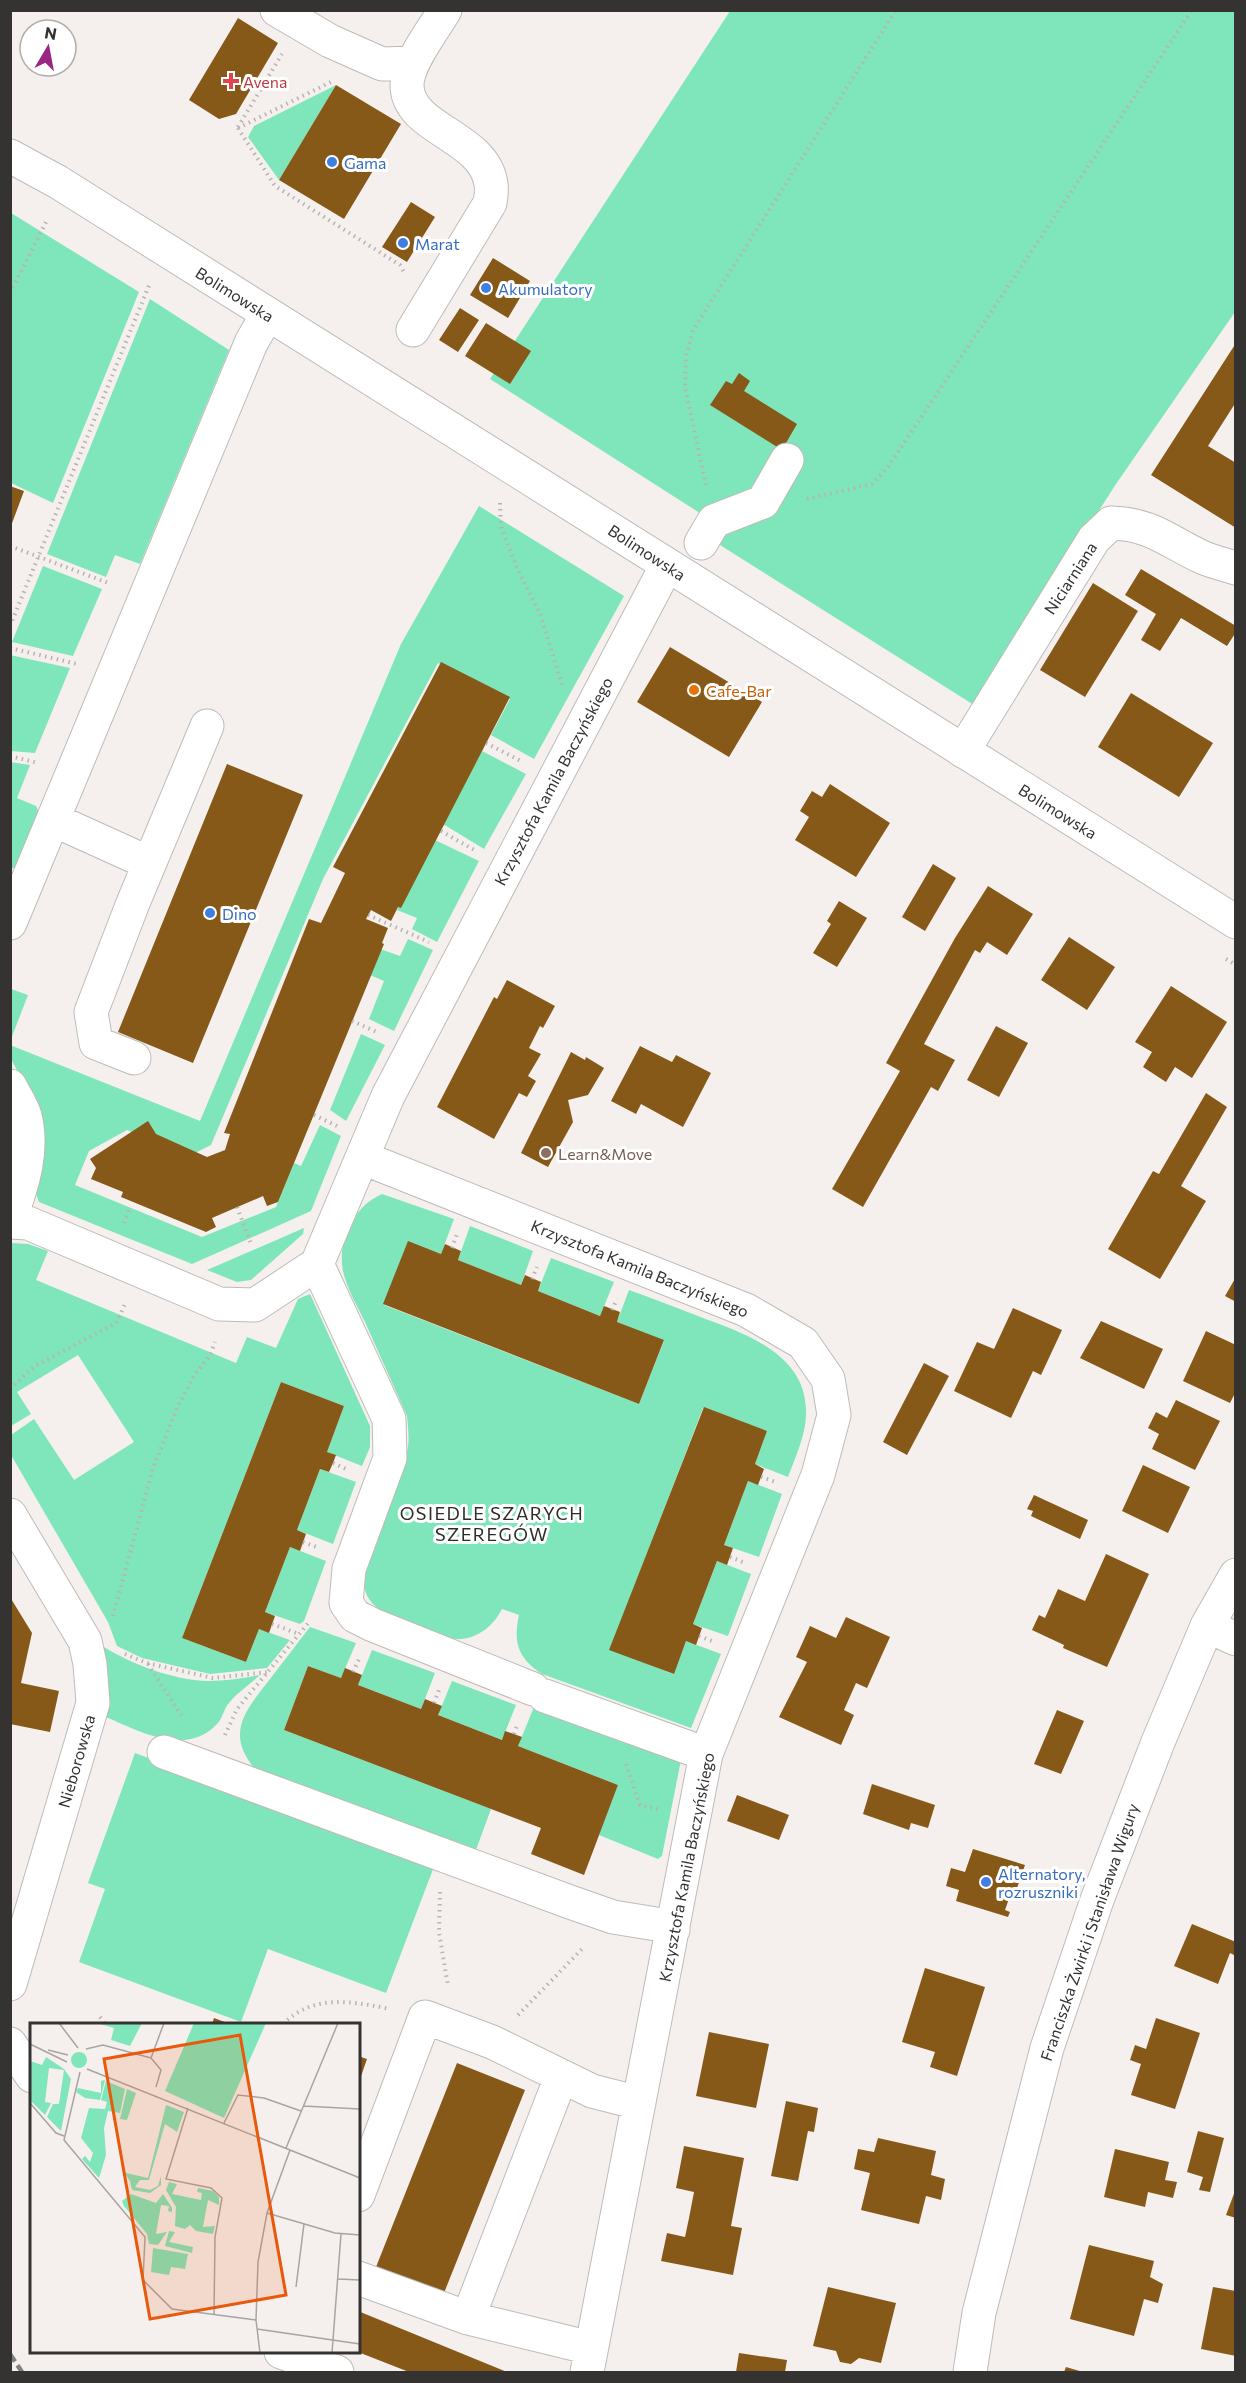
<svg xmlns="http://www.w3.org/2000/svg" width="1246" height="2383" font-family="Commissioner,sans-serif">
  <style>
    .green { fill: #7fe5ba }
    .building { fill: #875918 }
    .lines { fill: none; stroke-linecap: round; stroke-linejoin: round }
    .minor-casing { stroke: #bfbbb8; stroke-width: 35 }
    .major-casing { stroke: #bfbbb8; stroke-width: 35 }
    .path { stroke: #b7b3b2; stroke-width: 4; stroke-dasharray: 1.5 4.5; stroke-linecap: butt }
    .minor { stroke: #fff; stroke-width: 33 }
    .major { stroke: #fff; stroke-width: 33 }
    .rail { stroke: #827f7d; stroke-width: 4.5; stroke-dasharray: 9 4.5; stroke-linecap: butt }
    .health-dot { fill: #e0444e; stroke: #fff; stroke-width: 2 }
    .shop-dot { fill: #3f7fe0; stroke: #fff; stroke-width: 2 }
    .food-dot { fill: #e8710a; stroke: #fff; stroke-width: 2 }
    .education-dot { fill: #8d6e63; stroke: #fff; stroke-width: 2 }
    .labels { text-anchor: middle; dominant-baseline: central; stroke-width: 6; stroke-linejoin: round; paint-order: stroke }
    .health-label { font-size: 16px; fill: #be3a42; stroke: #fff; text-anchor: start }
    .shop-label { font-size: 16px; fill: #366cbe; stroke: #fff; text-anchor: start }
    .street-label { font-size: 16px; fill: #353332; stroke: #fff }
    .food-label { font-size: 16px; fill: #c56008; stroke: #fff; text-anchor: start }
    .education-label { font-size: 16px; fill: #785e54; stroke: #fff; text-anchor: start }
    .neighbourhood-label { font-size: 18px; letter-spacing: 1.5px; fill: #2f2c2a; stroke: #fff }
    .inset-road { fill: none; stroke: #a8a4a3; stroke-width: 1.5 }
    .view { fill: #e8590c; fill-opacity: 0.15; stroke: #e8590c; stroke-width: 3 }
    .inset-edge { fill: none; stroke: #353332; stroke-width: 3 }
  </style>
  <rect width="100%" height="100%" fill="#f5f0ee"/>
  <!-- green -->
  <path class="green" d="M730 11H1235V312L1116 484 974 705 720 545 728 531 490 379Z
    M336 85 279 180 248 137 254 126Z
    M11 213 139 292 53 503 11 483Z
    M150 299 229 350 140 564 115 555 106 577 47 554Z
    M479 506 624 596 534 759 491 735 510 699 438 663 323 879 211 1145 189 1156 127 1130 89 1151 75 1185 202 1237 276 1207 294 1163 301 1166 320 1125 341 1136 311 1211 192 1264 39 1202 33 1186 20 1076 11 1059 10 1045 200 1121 401 644Z
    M43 566 102 589 73 656 12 642Z
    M10 655 70 668 35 753 11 751Z
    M482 751 526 774 484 849 443 824Z
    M10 762 30 765 17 798 36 806 39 812 17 868H11Z
    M435 840 479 861 437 942 412 929 417 918 397 910Z
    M408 939 433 950 394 1031 369 1019 384 981 370 975 380 949 400 956Z
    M11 989 28 995 11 1039 10 989Z
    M361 1034 385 1045 346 1121 330 1110Z
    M382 1194 454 1219 441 1254 408 1242 384 1305 639 1404 664 1341 617 1322 629 1290C654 1299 678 1308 703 1318 746 1334 805 1354 806 1410 807 1433 796 1455 788 1477L755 1464 767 1431 703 1408 610 1649 673 1674 686 1641 721 1654 691 1728 542 1674C518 1658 513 1643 519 1615L502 1609C494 1625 479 1638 460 1639 441 1640 421 1628 403 1621 391 1616 377 1611 369 1599 348 1569 399 1487 407 1452 410 1440 408 1428 407 1416 393 1385 379 1353 365 1322 357 1306 347 1289 343 1271 337 1240 354 1206 382 1194Z
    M470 1226 533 1251 521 1285 458 1260Z
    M304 1228 303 1234 251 1280 237 1282 207 1270Z
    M12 1243 28 1244 48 1251 36 1280 236 1363 247 1337 276 1348 298 1299 310 1294 370 1426V1447L362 1466 327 1452 344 1406 281 1382 182 1638 246 1662 259 1629 290 1640 267 1668 210 1674 142 1658 117 1646 108 1622 11 1455V1435L34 1419 74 1480 134 1442 78 1355 17 1392 31 1414 11 1426 10 1244Z
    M551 1258 614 1282 600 1316 538 1291Z
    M320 1469 356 1482 333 1544 297 1530Z
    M748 1481 782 1494 759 1557 724 1545Z
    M290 1547 326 1561 304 1621 300 1624 265 1612Z
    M717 1561 751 1574 728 1636 693 1624Z
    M310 1627 356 1643 341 1678 308 1666 284 1730 491 1809 473 1858 255 1769C225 1733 245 1711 270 1679 283 1662 296 1645 310 1627Z
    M102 1646C132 1664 172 1680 208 1681 226 1681 243 1678 260 1675 250 1684 237 1693 229 1703 224 1708 223 1717 218 1723 187 1758 139 1731 106 1717L108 1680Z
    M372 1650 435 1673 421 1709 358 1685Z
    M452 1681 516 1705 502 1740 438 1715Z
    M536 1702 682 1755 662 1856 658 1859 599 1835 618 1785 518 1746Z
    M135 1753 435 1864 386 1993 268 1949 241 2022 79 1962 105 1889 88 1883Z"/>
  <!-- building -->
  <path class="building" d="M238 18 278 43 236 114 219 119 189 100Z
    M336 85 401 124 344 219 279 180Z
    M411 202 435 217 407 262 382 247Z
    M493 258 530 281 508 318 470 295Z
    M460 308 479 320 458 352 439 340Z
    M486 323 531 351 510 384 465 356Z
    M1236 343V402L1208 446 1236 463V528L1151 475Z
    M739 373 750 381 744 391 797 424 782 450 710 405 726 381 732 384Z
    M10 486 24 491 11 526H10Z
    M1141 569 1236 626V632L1227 646 1181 618 1160 651 1141 640 1156 614 1125 595Z
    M1093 583 1138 611 1085 697 1040 670Z
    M670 647 762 702 729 757 637 702Z
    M441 662 510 697 401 908 398 907 391 921 371 910 366 919 388 928 382 943 384 944 278 1202 267 1206 263 1196 212 1218 216 1227 206 1232 121 1197 123 1192 91 1179 96 1168 90 1159 148 1121 156 1134 207 1157 225 1150 230 1134 224 1133 309 919 321 923 345 873 333 867Z
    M1131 693 1213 743 1179 797 1098 747Z
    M227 764 303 795 193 1063 118 1032Z
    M830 784 890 823 856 877 795 840 809 817 800 811 812 791 822 797Z
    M933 864 956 878 925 931 902 917Z
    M988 886 1033 914 1007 955 987 942 980 953 975 950 924 1044 955 1060 938 1091 931 1087 863 1207 832 1189 900 1071 886 1063 955 938Z
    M839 901 867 918 837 967 813 953 831 924 827 921Z
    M1069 937 1115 967 1087 1010 1041 980Z
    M507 980 555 1006 543 1028 540 1026 529 1048 541 1054 528 1076 536 1081 527 1097 519 1093 494 1139 437 1107 494 997 497 999Z
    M1171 986 1227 1022 1192 1078 1175 1067 1166 1082 1143 1067 1152 1052 1135 1042Z
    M996 1026 1028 1043 999 1097 967 1080Z
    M640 1046 672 1062 676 1055 711 1073 683 1127 641 1104 636 1114 611 1101Z
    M571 1052 585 1060 586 1057 604 1068 588 1095 568 1100 573 1122 548 1167 521 1153Z
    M1206 1093 1227 1107 1181 1186 1206 1201 1160 1279 1108 1249 1153 1171 1159 1174Z
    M408 1241 441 1254 445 1244 461 1251 458 1260 521 1285 525 1275 541 1282 538 1291 600 1316 604 1306 620 1312 617 1322 664 1340 639 1404 383 1304Z
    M1236 1277V1302L1225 1296Z
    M1013 1308 1062 1330 1041 1375 1033 1371 1011 1418 954 1391 977 1342 994 1349Z
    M1101 1321 1163 1349 1144 1389 1080 1358Z
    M1206 1331 1236 1345V1391L1230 1403 1183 1381Z
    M924 1363 949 1376 907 1455 883 1442Z
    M281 1382 344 1406 327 1452 336 1455 333 1463 329 1472 320 1469 297 1530 306 1534 300 1551 290 1547 265 1612 275 1616 269 1633 259 1629 246 1662 182 1638Z
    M1176 1400 1220 1421 1195 1470 1152 1449 1159 1434 1148 1428 1156 1412 1167 1418Z
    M704 1407 767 1431 755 1464 764 1469 758 1485 748 1481 724 1545 733 1548 727 1565 717 1561 693 1624 702 1628 696 1645 686 1641 674 1674 609 1650Z
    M1143 1465 1190 1487 1168 1533 1122 1511Z
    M1034 1495 1088 1520 1080 1539 1031 1516 1033 1511 1027 1509Z
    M1106 1554 1149 1574 1107 1667 1063 1648 1064 1645 1032 1630 1039 1615 1045 1618 1058 1589 1085 1601Z
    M10 1597 32 1633 21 1683 59 1691 50 1732 10 1724Z
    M846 1617 890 1637 867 1688 856 1683 844 1710 854 1715 841 1745 779 1717 807 1662 796 1657 810 1626 836 1638Z
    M308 1666 341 1678 345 1668 362 1675 358 1685 421 1709 425 1699 442 1706 438 1715 502 1740 505 1731 514 1734 522 1737 518 1746 618 1785 584 1875 531 1854 541 1828 284 1730Z
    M1057 1710 1084 1721 1061 1774 1034 1764Z
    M872 1784 935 1805 928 1828 911 1823 909 1830 863 1814Z
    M737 1795 789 1815 779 1840 727 1821Z
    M973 1849 1025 1865 1016 1891 1012 1890 1005 1910 1010 1912 1008 1917 956 1901 959 1890 946 1886 951 1868 965 1872Z
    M1192 1924 1236 1942V1956L1230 1953 1218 1984 1174 1966Z
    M925 1968 985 1987 957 2076 930 2067 935 2052 902 2042Z
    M214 2018 230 2024H212Z
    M1156 2018 1200 2033 1175 2109 1131 2095 1141 2064 1130 2060 1135 2045 1146 2049Z
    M709 2032 769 2044 756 2108 696 2096Z
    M358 2056 367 2059 359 2082H358Z
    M457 2063 525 2090 444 2293 376 2267Z
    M786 2101 818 2108 814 2132 808 2131 798 2181 771 2176Z
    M1198 2131 1224 2138 1210 2192 1199 2190 1203 2177 1187 2172Z
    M878 2138 936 2151 931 2175 945 2179 941 2200 926 2196 919 2224 861 2210 870 2173 854 2169 858 2149 874 2152Z
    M684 2146 744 2158 731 2226 742 2228 733 2275 661 2261 667 2233 685 2237 689 2218 694 2192 676 2188Z
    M1115 2149 1169 2162 1165 2180 1177 2182 1173 2198 1148 2192 1145 2207 1104 2197Z
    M1235 2191H1236V2218L1226 2215Z
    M1089 2245 1154 2261 1150 2277 1163 2284 1158 2303 1144 2299 1134 2336 1070 2319Z
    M828 2287 896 2303 881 2363 859 2358 851 2364 840 2362 836 2351 813 2346Z
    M1213 2287 1236 2291V2356L1201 2349Z
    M358 2311 507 2372H409L358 2352Z
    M739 2353 787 2360 785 2372H736Z
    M1066 2367 1083 2372H1064Z"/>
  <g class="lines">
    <!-- minor casing -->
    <g class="minor-casing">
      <path id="minor" d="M277 10 330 41 382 64 413 63
        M413 330 490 203C491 197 492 190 491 184 484 135 407 130 407 85 407 63 434 29 445 10
        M701 543 714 521 763 502 787 460
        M963 751 1094 539 1111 523C1153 524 1168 542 1204 558 1214 562 1225 565 1236 568
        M54 820 149 863
        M10 923 251 343 267 315
        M134 1058 96 1043 91 1012 133 903 207 726
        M10 1086C15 1096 22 1106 25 1116 34 1152 22 1185 10 1220
        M363 1158 746 1310 803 1343 828 1379 834 1415 818 1475 706 1754 587 2372
        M10 1222 28 1223 219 1304 255 1305 317 1264
        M10 1515 85 1641 90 1664 93 1703 10 1984
        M1207 1626 1236 1639
        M533 1689 373 1625 355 1616 346 1603 349 1569 390 1458 389 1419 317 1264 388 1096 667 565
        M545 1696 706 1754
        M164 1752 570 1902 613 1917 656 1924 673 1930
        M10 2044 32 2076
        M358 2195 425 2017 492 2042 592 2091 639 2103
        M358 2278 468 2318 591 2348
        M468 2318 561 2077
        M281 2352 337 2372
        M970 2372 979 2313 1047 2048 1097 1900 1158 1742 1207 1626 1236 1575"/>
    </g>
    <!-- major casing -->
    <g class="major-casing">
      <path id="major" d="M10 156 58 182 1236 922"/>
    </g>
    <!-- path -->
    <path class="path" d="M238 127 282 54
      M238 128 275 186 400 265 405 274
      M238 128 331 82
      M10 293 47 220
      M706 485 685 387 686 357 693 330 896 10
      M807 499 872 484 888 467 1192 10
      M500 503 501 527 518 570 541 616 562 685
      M10 546 111 584
      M10 626 150 283
      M10 648 77 664
      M486 743 523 762
      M10 756 38 763
      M441 831 476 851
      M368 915 429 942
      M1226 959 1236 965
      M352 1021 379 1033
      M314 1115 337 1126
      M237 1207 251 1244
      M124 1223 129 1210
      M452 1248 457 1234
      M532 1279 537 1267
      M612 1310 617 1299
      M10 1389 35 1366 116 1323 125 1304
      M333 1463 346 1469
      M761 1477 776 1482
      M303 1542 317 1547
      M730 1557 743 1562
      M113 1616 153 1468 178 1406 195 1374 210 1356 215 1342
      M272 1624 299 1634
      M699 1636 712 1641
      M125 1654 147 1663 213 1678 268 1672
      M148 1664 183 1718
      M353 1672 359 1659
      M434 1703 439 1690
      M514 1734 518 1723
      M225 1735 237 1709 310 1621
      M626 1764 640 1805 658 1809
      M440 1892 439 1932 448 1986
      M518 2015 584 1947
      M100 2017 105 2024
      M283 2024C313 1994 351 2001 390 2009"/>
    <!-- minor -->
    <use href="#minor" class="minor"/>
    <!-- major -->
    <use href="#major" class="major"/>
    <!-- rail -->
    <path class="rail" d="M10 2354 22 2372"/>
  </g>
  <!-- markers -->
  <path class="health-dot" d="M228 72h6v6h6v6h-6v6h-6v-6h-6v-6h6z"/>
  <g class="shop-dot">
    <circle cx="332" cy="162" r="6"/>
    <circle cx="403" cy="243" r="6"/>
    <circle cx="486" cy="288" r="6"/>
    <circle cx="210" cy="913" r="6"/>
    <circle cx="986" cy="1882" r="6"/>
  </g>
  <circle class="food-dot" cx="694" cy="690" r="6"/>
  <circle class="education-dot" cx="546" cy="1153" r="6"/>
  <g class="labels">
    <!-- health labels -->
    <g class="health-label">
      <text x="243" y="81">Avena</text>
    </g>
    <!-- shop labels -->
    <g class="shop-label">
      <text x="344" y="162">Gama</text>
      <text x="415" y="243">Marat</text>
      <text x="498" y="288">Akumulatory</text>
      <text x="222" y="913">Dino</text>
      <text x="998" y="1873">Alternatory,<tspan x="998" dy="18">rozruszniki</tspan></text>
    </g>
    <!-- street labels -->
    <g class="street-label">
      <text transform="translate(235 294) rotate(32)">Bolimowska</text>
      <text transform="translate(647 552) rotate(33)">Bolimowska</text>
      <text transform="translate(1070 578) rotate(-57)">Niciarniana</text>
      <text transform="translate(553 781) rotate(-62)">Krzysztofa Kamila Baczyńskiego</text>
      <text transform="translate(1058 811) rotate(32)">Bolimowska</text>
      <text transform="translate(640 1268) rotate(22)">Krzysztofa Kamila Baczyńskiego</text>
      <text transform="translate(76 1761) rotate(-74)">Nieborowska</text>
      <text transform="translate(686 1867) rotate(-79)">Krzysztofa Kamila Baczyńskiego</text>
      <text transform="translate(1089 1932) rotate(-71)">Franciszka Żwirki i Stanisława Wigury</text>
    </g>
    <!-- food labels -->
    <g class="food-label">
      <text x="706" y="690">Cafe-Bar</text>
    </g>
    <!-- education labels -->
    <g class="education-label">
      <text x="558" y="1153">Learn&amp;Move</text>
    </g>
    <!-- neighbourhood labels -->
    <g class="neighbourhood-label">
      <text x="492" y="1513">OSIEDLE SZARYCH<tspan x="492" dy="21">SZEREGÓW</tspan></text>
    </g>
  </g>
  <!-- overview -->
  <g transform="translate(30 2023)">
    <rect width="330" height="330" fill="#f5f0ee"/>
    <path d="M67 0H112L100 23 81 17 84 5ZM164 0H236L194 95 135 68ZM41 37a8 8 0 1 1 16 0a8 8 0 1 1-16 0ZM16 34 34 46 41 56 31 108 17 94 23 81H29L34 47 19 45 15 79 21 80 15 92 0 77V38L12 42ZM75 57 70 77 55 75 46 69 48 65 71 70V58ZM76 58 95 66 90 90 78 88 74 105 76 132 69 155 52 136 55 133 60 139 63 130 51 115 59 85 75 86 77 79 71 77ZM97 66 106 70 97 97 90 96ZM136 82 154 89 147 109 135 101 119 157H110L105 164 120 167 128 163 131 153V162L120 170 102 167 100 158 94 149V145L96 150 118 155ZM139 159 147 161 142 171 171 177 172 170 167 169 168 165 183 168 189 174V182L178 177 173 204 185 203 183 211 166 208 160 202 155 206 145 203 146 184 136 167ZM101 171 126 180 133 171 142 185V189L138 188 139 183 131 182 126 211 137 209 128 222 119 221 117 211 94 183 92 178ZM139 208 145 209 139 219 163 224 162 230 135 223ZM123 225 158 231 155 246 141 244 139 252 121 249Z" fill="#7fe5ba"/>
    <path class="inset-road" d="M29 0 48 25M0 21 37 39M56 26 73 22 121 35M18 27 38 32M121 35 134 0M121 35 131 47 126 64M57 46 330 155M50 49 34 117 115 214 113 257 142 286 226 297M0 80 26 110 34 113M273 83 330 86M158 85 136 156 181 165 192 175 185 214 184 293M194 100 208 72 234 75 271 88M256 125 308 0M237 190 305 210 330 212M308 256 330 257M266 264 274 201M227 306 330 321M230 330 226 297 228 239 237 190 260 127M302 330 311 211"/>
    <path class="view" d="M210 12 256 272 120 296 74 36Z"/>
    <rect width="330" height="330" class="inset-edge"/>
  </g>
  <!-- border -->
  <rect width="1246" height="2383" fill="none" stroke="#353332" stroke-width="24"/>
  <!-- north arrow -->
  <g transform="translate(48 48) rotate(10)"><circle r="28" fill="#ffffff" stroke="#aeadad" stroke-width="1.5"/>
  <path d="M0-4.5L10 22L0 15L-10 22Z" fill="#992683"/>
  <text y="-9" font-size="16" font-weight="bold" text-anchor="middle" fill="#353332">N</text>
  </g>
</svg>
